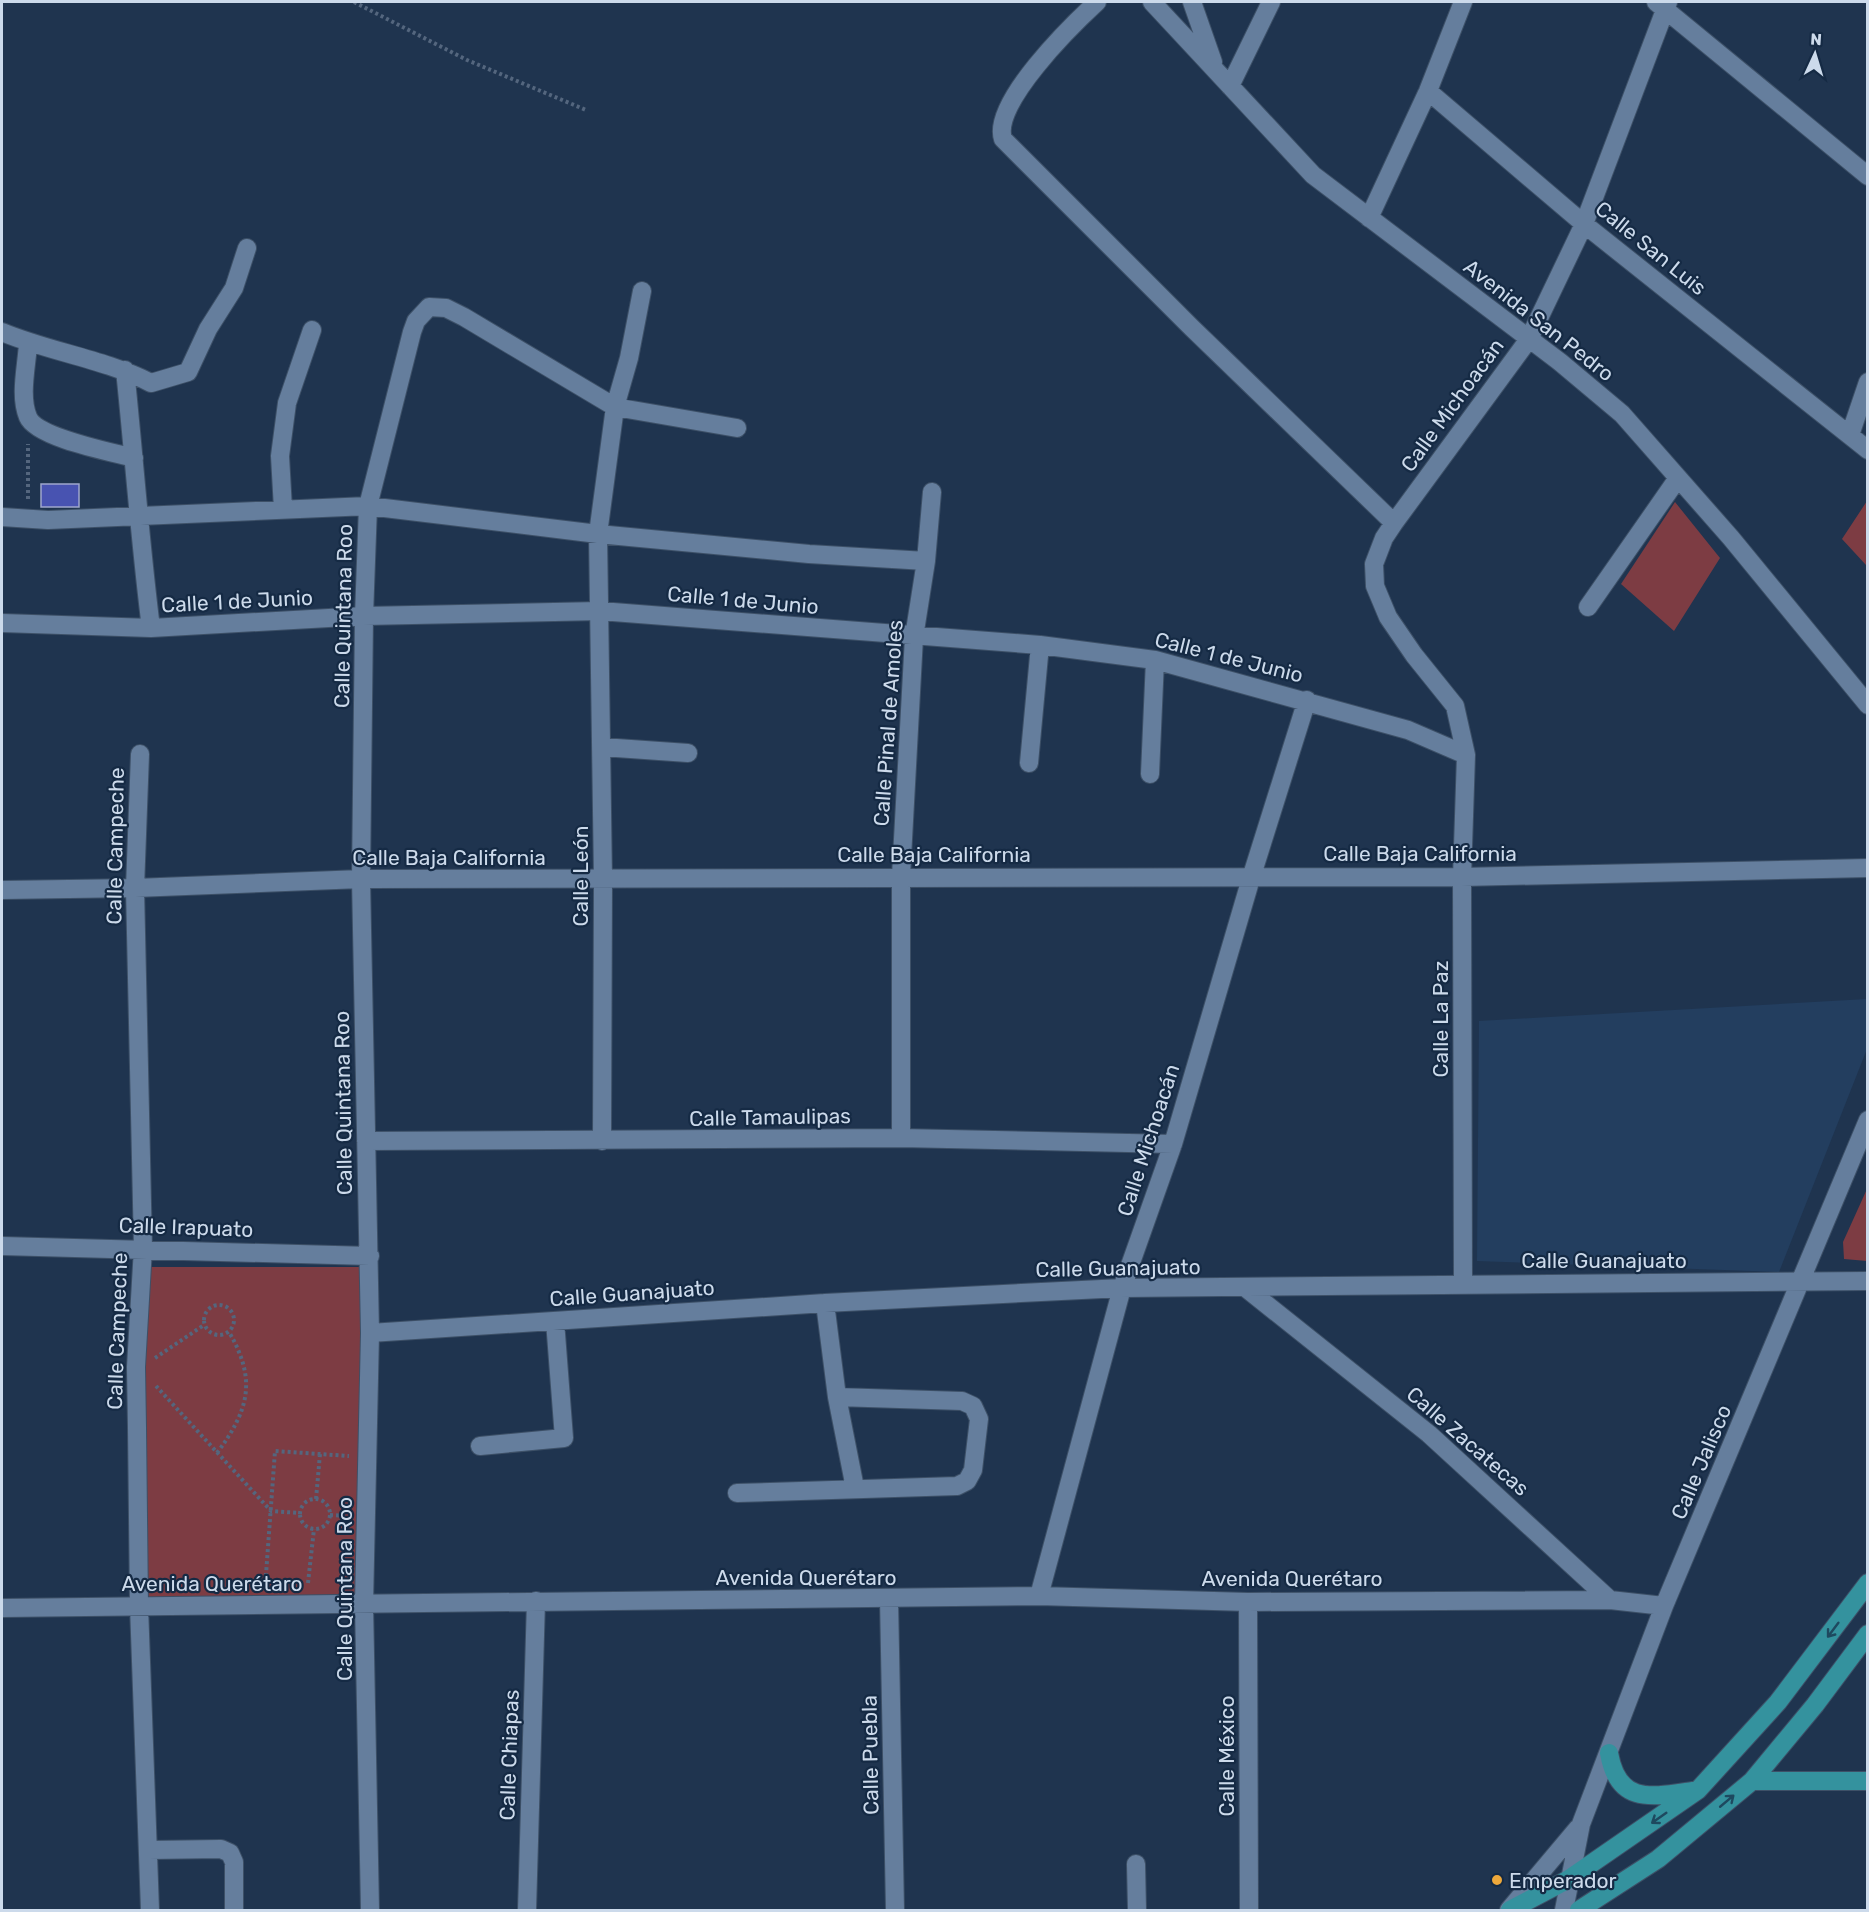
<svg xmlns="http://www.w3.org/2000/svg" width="1869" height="1912" font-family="Rubik,sans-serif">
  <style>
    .built { fill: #233e5f }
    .green { fill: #7d3c43 }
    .building { fill: #4853b1; stroke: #9ea7cd; stroke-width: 1.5 }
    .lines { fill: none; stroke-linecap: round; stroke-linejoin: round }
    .minor-casing { stroke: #3d5067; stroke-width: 20 }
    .major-casing { stroke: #3d5067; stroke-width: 20 }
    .path { stroke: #54667e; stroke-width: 4; stroke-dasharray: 3 3; stroke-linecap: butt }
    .minor { stroke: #657e9d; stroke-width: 18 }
    .major { stroke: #34929e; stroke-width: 18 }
    .oneway { stroke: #1e495f }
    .poi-dot { fill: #eda83b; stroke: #152a44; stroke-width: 2 }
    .labels { text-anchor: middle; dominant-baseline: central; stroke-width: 4.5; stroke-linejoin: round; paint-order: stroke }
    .street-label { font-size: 21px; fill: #ccdaeb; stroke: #152a44 }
    .poi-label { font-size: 21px; fill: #ccdaeb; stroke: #152a44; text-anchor: start }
  </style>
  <rect width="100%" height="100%" fill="#1f344f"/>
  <!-- built -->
  <path class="built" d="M1867 999V1049L1779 1272 1477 1261 1479 1021Z"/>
  <!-- green -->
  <path class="green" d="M1867 501 1868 563 1866 565 1842 539Z
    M1675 502 1720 558 1674 631 1621 584Z
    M1867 1189V1261L1844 1259 1843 1242Z
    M141 1267H365L361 1601 141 1603Z"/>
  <!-- building -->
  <path class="building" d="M41 484H79V507H41Z"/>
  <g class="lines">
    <!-- minor casing -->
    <g class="minor-casing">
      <path id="minor" d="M1097 2C1072 25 991 104 1003 139L1192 328 1394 523
        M1152 2 1313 175 1560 362 1622 414 1731 538 1868 705
        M1192 2 1213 62
        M1656 2 1868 176
        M1230 86 1271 2
        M1428 91 1584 224 1868 450
        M1369 218 1428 91 1463 2
        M2 332C50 352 104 359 151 383L188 372 208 329 234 288 247 248
        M28 343C27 365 19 396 28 417 37 438 112 452 134 458
        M125 370C134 456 140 542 151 628
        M1850 435 1868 382
        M283 509 280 456 287 403 312 330
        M2 517 48 520 368 506 598 534 809 554 926 561
        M1588 607 1678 478
        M2 623 151 628 364 616 600 611 1040 645 1155 660 1408 730 1466 755
        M602 747 688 753
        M140 754 135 888 143 1248 136 1367 137 1428 139 1606 150 1910
        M1029 763 1040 645
        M1150 774 1155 660
        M2 890 135 888 361 879 1462 877 1868 868
        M901 1138V876L914 637 926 561 932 492
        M366 1141 901 1138 1173 1144
        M602 1141 603 880 598 534 615 407 629 358 642 291
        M2 1246 370 1256
        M1463 1283 1462 877 1466 755 1455 706 1414 655 1388 617 1375 586 1374 564 1384 538 1394 523 1529 339 1584 224 1668 2
        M1247 1289 1429 1434 1610 1600 1664 1606
        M825 1303 837 1397 855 1488
        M370 1333 825 1303 1122 1288 1868 1281
        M480 1446 564 1438 555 1321
        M737 1493 957 1486 967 1481 973 1470 979 1419 973 1406 962 1401 837 1397
        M1039 1596 1122 1288 1173 1144 1252 875 1307 700
        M889 1599 895 1910
        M1248 1602 1249 1910
        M2 1608 1039 1596 1248 1602 1610 1600
        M148 1850 221 1849 230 1853 234 1862V1910
        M1136 1864 1137 1910
        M370 1910 364 1604 370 1333 361 879 364 616 368 506 412 332 416 321 429 307 446 308 464 317 615 407 737 428
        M527 1910 536 1601
        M1509 1910 1578 1828
        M1564 1910 1581 1824 1664 1606 1868 1120"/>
    </g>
    <!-- major casing -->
    <g class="major-casing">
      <path id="major" d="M1609 1753C1618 1805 1651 1797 1693 1791
        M1752 1781H1868
        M1510 1910 1569 1879 1698 1790 1778 1702 1868 1583
        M1579 1910 1658 1859 1752 1781 1815 1705 1868 1634"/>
    </g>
    <!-- path -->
    <path class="path" d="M354 2 467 60 586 110
      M28 499V444
      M204 1320a15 15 0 1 1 30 0a15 15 0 1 1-30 0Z
      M155 1358 204 1325
      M156 1386 271 1511 299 1513
      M217 1453C249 1410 257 1380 229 1332
      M300 1514a15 15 0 1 1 30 0a15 15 0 1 1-30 0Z
      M316 1499 320 1454
      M330 1515 347 1516
      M308 1583 314 1529
      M265 1588 275 1451 349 1456"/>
    <!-- minor -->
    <use href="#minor" class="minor"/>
    <!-- major -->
    <use href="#major" class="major"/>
  </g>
  <!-- one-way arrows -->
  <defs><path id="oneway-shaft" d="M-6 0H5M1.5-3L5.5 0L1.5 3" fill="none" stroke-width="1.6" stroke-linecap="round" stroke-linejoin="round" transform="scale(1.5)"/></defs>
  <g class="oneway">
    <use href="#oneway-shaft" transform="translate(1833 1630) rotate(127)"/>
    <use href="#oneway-shaft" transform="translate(1727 1801) rotate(-40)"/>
    <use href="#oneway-shaft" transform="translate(1659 1818) rotate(145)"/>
  </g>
  <!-- markers -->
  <circle class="poi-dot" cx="1497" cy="1880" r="6"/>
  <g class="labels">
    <!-- street labels -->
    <g class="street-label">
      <text transform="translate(1651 248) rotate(39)">Calle San Luis</text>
      <text transform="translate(1539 320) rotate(38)">Avenida San Pedro</text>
      <text transform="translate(1452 405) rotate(-54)">Calle Michoacán</text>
      <text transform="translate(743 600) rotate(5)">Calle 1 de Junio</text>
      <text transform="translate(237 601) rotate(-3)">Calle 1 de Junio</text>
      <text transform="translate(343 616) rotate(-89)">Calle Quintana Roo</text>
      <text transform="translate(1229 657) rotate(14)">Calle 1 de Junio</text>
      <text transform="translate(888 723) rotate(-86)">Calle Pinal de Amoles</text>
      <text transform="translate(115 846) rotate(-89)">Calle Campeche</text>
      <text x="1420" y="853">Calle Baja California</text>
      <text x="934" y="854">Calle Baja California</text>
      <text x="449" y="857">Calle Baja California</text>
      <text transform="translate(580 876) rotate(-90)">Calle León</text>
      <text transform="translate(1440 1019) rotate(-90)">Calle La Paz</text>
      <text transform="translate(343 1103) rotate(-91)">Calle Quintana Roo</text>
      <text transform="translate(770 1117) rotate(-1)">Calle Tamaulipas</text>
      <text transform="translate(1148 1140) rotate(-72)">Calle Michoacán</text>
      <text transform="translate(186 1227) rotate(2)">Calle Irapuato</text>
      <text x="1604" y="1260">Calle Guanajuato</text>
      <text transform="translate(1118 1268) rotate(-1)">Calle Guanajuato</text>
      <text transform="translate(632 1293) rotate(-4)">Calle Guanajuato</text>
      <text transform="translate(117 1331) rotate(-88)">Calle Campeche</text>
      <text transform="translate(1468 1441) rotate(41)">Calle Zacatecas</text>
      <text transform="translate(1701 1462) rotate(-67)">Calle Jalisco</text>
      <text x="806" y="1577">Avenida Querétaro</text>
      <text x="1292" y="1578">Avenida Querétaro</text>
      <text x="212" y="1583">Avenida Querétaro</text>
      <text transform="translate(344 1589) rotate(-90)">Calle Quintana Roo</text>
      <text transform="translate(509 1755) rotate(-88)">Calle Chiapas</text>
      <text transform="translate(870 1755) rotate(-91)">Calle Puebla</text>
      <text transform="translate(1226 1756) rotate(-90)">Calle México</text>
    </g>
    <!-- poi labels -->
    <g class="poi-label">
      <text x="1509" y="1880">Emperador</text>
    </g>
  </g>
  <!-- border -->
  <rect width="1869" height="1912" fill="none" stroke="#ccdaeb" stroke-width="6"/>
  <!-- north arrow -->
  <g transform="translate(1815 54) rotate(4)" stroke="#152a44" stroke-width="4.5" paint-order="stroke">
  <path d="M0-4.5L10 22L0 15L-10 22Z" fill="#ccdaeb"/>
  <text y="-9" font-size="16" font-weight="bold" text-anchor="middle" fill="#ccdaeb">N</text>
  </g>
</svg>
